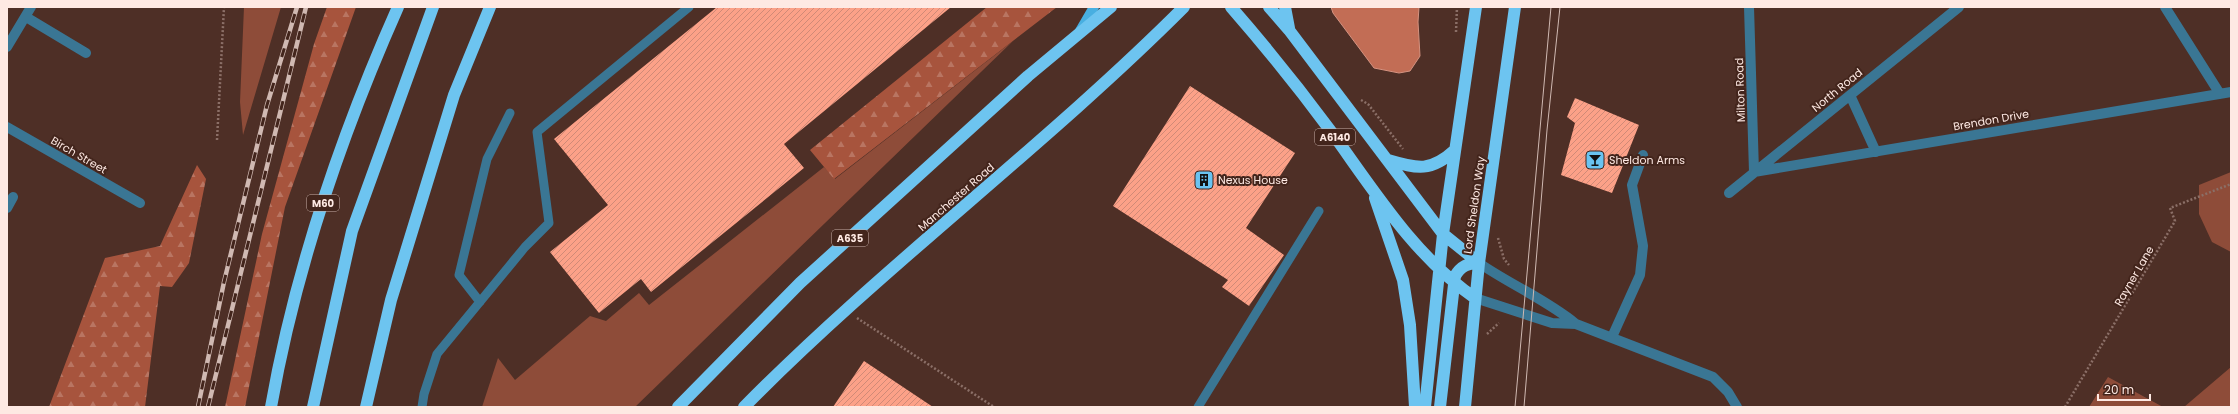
<svg xmlns="http://www.w3.org/2000/svg" width="2238" height="414" font-family="Poppins,sans-serif">
  <style>
    .grass { fill: #8e4c39 }
    .forest { fill: url(#forest-firs) }
    .water { fill: #c26d55; stroke: #d49280 }
    .building { fill: url(#building-hatch) }
    .lines { fill: none; stroke-linecap: round; stroke-linejoin: round }
    .path { stroke: #8b6f67; stroke-width: 2.5; stroke-dasharray: 2 2; stroke-linecap: butt }
    .lane { stroke: #3a7694; stroke-width: 9 }
    .street { stroke: #3a7694; stroke-width: 10 }
    .primary { stroke: #48afe1; stroke-width: 10 }
    .highway { stroke: #6dc4f0; stroke-width: 12 }
    .tram { stroke: #d0b9b2; stroke-width: 1 }
    .rail-casing { stroke: #d0b9b2; stroke-width: 4.5 }
    .rail { stroke: #43251c; stroke-width: 3; stroke-dasharray: 9; stroke-linecap: butt }
    .labels { text-anchor: middle; dominant-baseline: central; stroke-width: 4; stroke-linejoin: round; paint-order: stroke }
    .shield { fill: #43251c; stroke: #c6aea7; stroke-width: 1 }
    .shield-label { font-size: 10px; font-weight: bold; fill: #fee9e3 }
    .street-label { font-size: 11px; fill: #fee9e3; stroke: #43251c }
    .poi-label { font-size: 11px; fill: #fee9e3; stroke: #43251c; text-anchor: start }
  </style>
  <defs>
    <pattern id="forest-firs" width="22" height="20" patternUnits="userSpaceOnUse"><rect width="22" height="20" fill="#a7543d"/><path d="M5 1l3.5 6h-7zM16 11l3.5 6h-7z" fill="#b97562"/></pattern>
    <pattern id="building-hatch" width="6" height="6" patternUnits="userSpaceOnUse"><rect width="6" height="6" fill="#fca188"/><path d="M-1 1l2-2M0 6l6-6M5 7l2-2" fill="none" stroke="#d08a77"/></pattern>
  </defs>
  <rect width="100%" height="100%" fill="#4e2f26"/>
  <!-- grass -->
  <path class="grass" d="M244 7H281L243 135 240 102Z
    M1013 41 635 407H482L498 358 515 380 590 316 606 321 639 293 649 305 824 167 835 179Z
    M2231 172V252L2212 242 2199 214V185Z
    M2231 367V407H2184Z
    M2108 377 2163 407H2089Z"/>
  <!-- forest -->
  <path class="forest" d="M327 7H356L285 207 245 407H225L262 234 314 44Z
    M987 7H1057L834 179 810 150Z
    M197 165 206 179 189 263 172 287 160 286 145 407H49L105 258 160 246Z"/>
  <!-- water -->
  <path class="water" d="M1331 7H1419L1418 22 1420 56 1410 71 1399 73 1374 68 1333 13Z"/>
  <!-- building -->
  <path class="building" d="M717 7H951L784 144 804 168 651 292 641 279 599 313 550 252 608 205 554 139Z
    M1190 86 1295 153 1246 228 1284 255 1249 306 1222 287 1228 280 1113 206Z
    M1575 98 1639 125 1612 193 1561 175 1575 123 1567 117Z
    M864 361 933 407H833Z"/>
  <g class="lines">
    <!-- path -->
    <path class="path" d="M1456 32 1457 7
      M1361 100 1368 104 1403 149
      M217 140 224 7
      M1498 238 1504 259 1509 265
      M857 318 994 407
      M1487 334 1499 323
      M2065 407 2175 221 2170 208 2231 184"/>
    <!-- lane -->
    <path class="lane" d="M480 302 459 275 487 159 510 113
      M422 407 424 394 437 354 525 247 549 223 537 132 689 7
      M1198 407 1319 211"/>
    <!-- street -->
    <path class="street" d="M1749 7 1754 172 2231 92
      M2165 7 2220 94
      M26 17 86 53
      M7 47 31 7
      M1850 95 1876 152
      M7 127 140 203
      M1729 193 1959 7
      M7 208 13 197
      M1479 263C1511 285 1547 300 1576 324
      M1475 298 1552 323 1576 324 1713 377 1728 392 1737 407
      M1612 337 1640 275 1643 246 1632 185 1643 155"/>
    <!-- primary -->
    <path class="primary" d="M1080 31 1094 7"/>
    <!-- highway -->
    <path class="highway" d="M1231 7C1265 46 1299 88 1330 130 1373 189 1414 256 1475 298
      M1269 7 1289 30 1443 234 1479 263
      M1285 7 1289 28
      M1388 160C1418 169 1431 172 1455 150
      M1375 198 1403 280 1410 325 1415 407
      M271 407C295 271 342 133 398 7
      M313 407 352 231 433 7
      M366 407 391 300 454 95 490 7
      M678 407 800 283 1028 76 1111 7
      M744 407C883 266 1044 147 1184 7
      M1425 407 1443 234 1476 7
      M1440 407 1455 276C1461 266 1468 263 1479 263
      M1465 407 1479 263 1515 7"/>
    <!-- tram -->
    <path class="tram" d="M1515 407 1551 7
      M1524 407 1547 130 1560 7"/>
    <!-- rail casing -->
    <g class="rail-casing">
      <path id="rail" d="M198 407 224 282 267 105 297 7
        M208 407 306 7"/>
    </g>
    <!-- rail -->
    <use href="#rail" class="rail"/>
  </g>
  <!-- icons -->
  <defs>
    <g id="bar-square" transform="scale(1)"><rect x="-9" y="-9" width="18" height="18" rx="4" fill="#69c3f1" stroke="#43251c"/><path d="M-6-5H6L.8 .8V4.5H3.5V6h-7V4.5H-.8V.8Z" fill="#111"/></g>
    <g id="building-square" transform="scale(1)"><rect x="-9" y="-9" width="18" height="18" rx="4" fill="#69c3f1" stroke="#43251c"/><path d="M-4-6H4V6H1V3H-1V6H-4ZM-2.5-4.3h1.7v1.8h-1.7ZM.8-4.3h1.7v1.8H.8ZM-2.5-1h1.7V.8h-1.7ZM.8-1h1.7V.8H.8Z" fill="#111"/></g>
  </defs>
  <g fill-rule="evenodd">
    <use href="#bar-square" x="1595" y="160"/>
    <use href="#building-square" x="1204" y="180"/>
  </g>
  <g class="labels">
    <!-- shield labels -->
    <g class="shield">
      <rect x="1315" y="129" width="40" height="16" rx="3"/>
      <rect x="307" y="195" width="32" height="16" rx="3"/>
      <rect x="832" y="230" width="36" height="16" rx="3"/>
    </g>
    <g class="shield-label">
      <text x="1335" y="137">A6140</text>
      <text x="323" y="203">M60</text>
      <text x="850" y="238">A635</text>
    </g>
    <!-- street labels -->
    <g class="street-label">
      <text transform="translate(1740 90) rotate(-92)">Milton Road</text>
      <text transform="translate(1837 90) rotate(-39)">North Road</text>
      <text transform="translate(1991 120) rotate(-10)">Brendon Drive</text>
      <text transform="translate(79 155) rotate(30)">Birch Street</text>
      <text transform="translate(956 197) rotate(-41)">Manchester Road</text>
      <text transform="translate(1474 205) rotate(-82)">Lord Sheldon Way</text>
      <text transform="translate(2134 276) rotate(-60)">Rayner Lane</text>
    </g>
    <!-- poi labels -->
    <g class="poi-label">
      <text x="1609" y="160">Sheldon Arms</text>
      <text x="1218" y="180">Nexus House</text>
    </g>
  </g>
  <!-- border -->
  <rect width="2238" height="414" fill="none" stroke="#fee9e3" stroke-width="16"/>
  <!-- scale -->
  <path d="M2098 394v6h52v-6" fill="none" stroke="#fee9e3" stroke-width="2"/>
  <text x="2104" y="394" font-size="12" fill="#fee9e3" stroke="#43251c" stroke-width="3" paint-order="stroke">20 m</text>
</svg>
